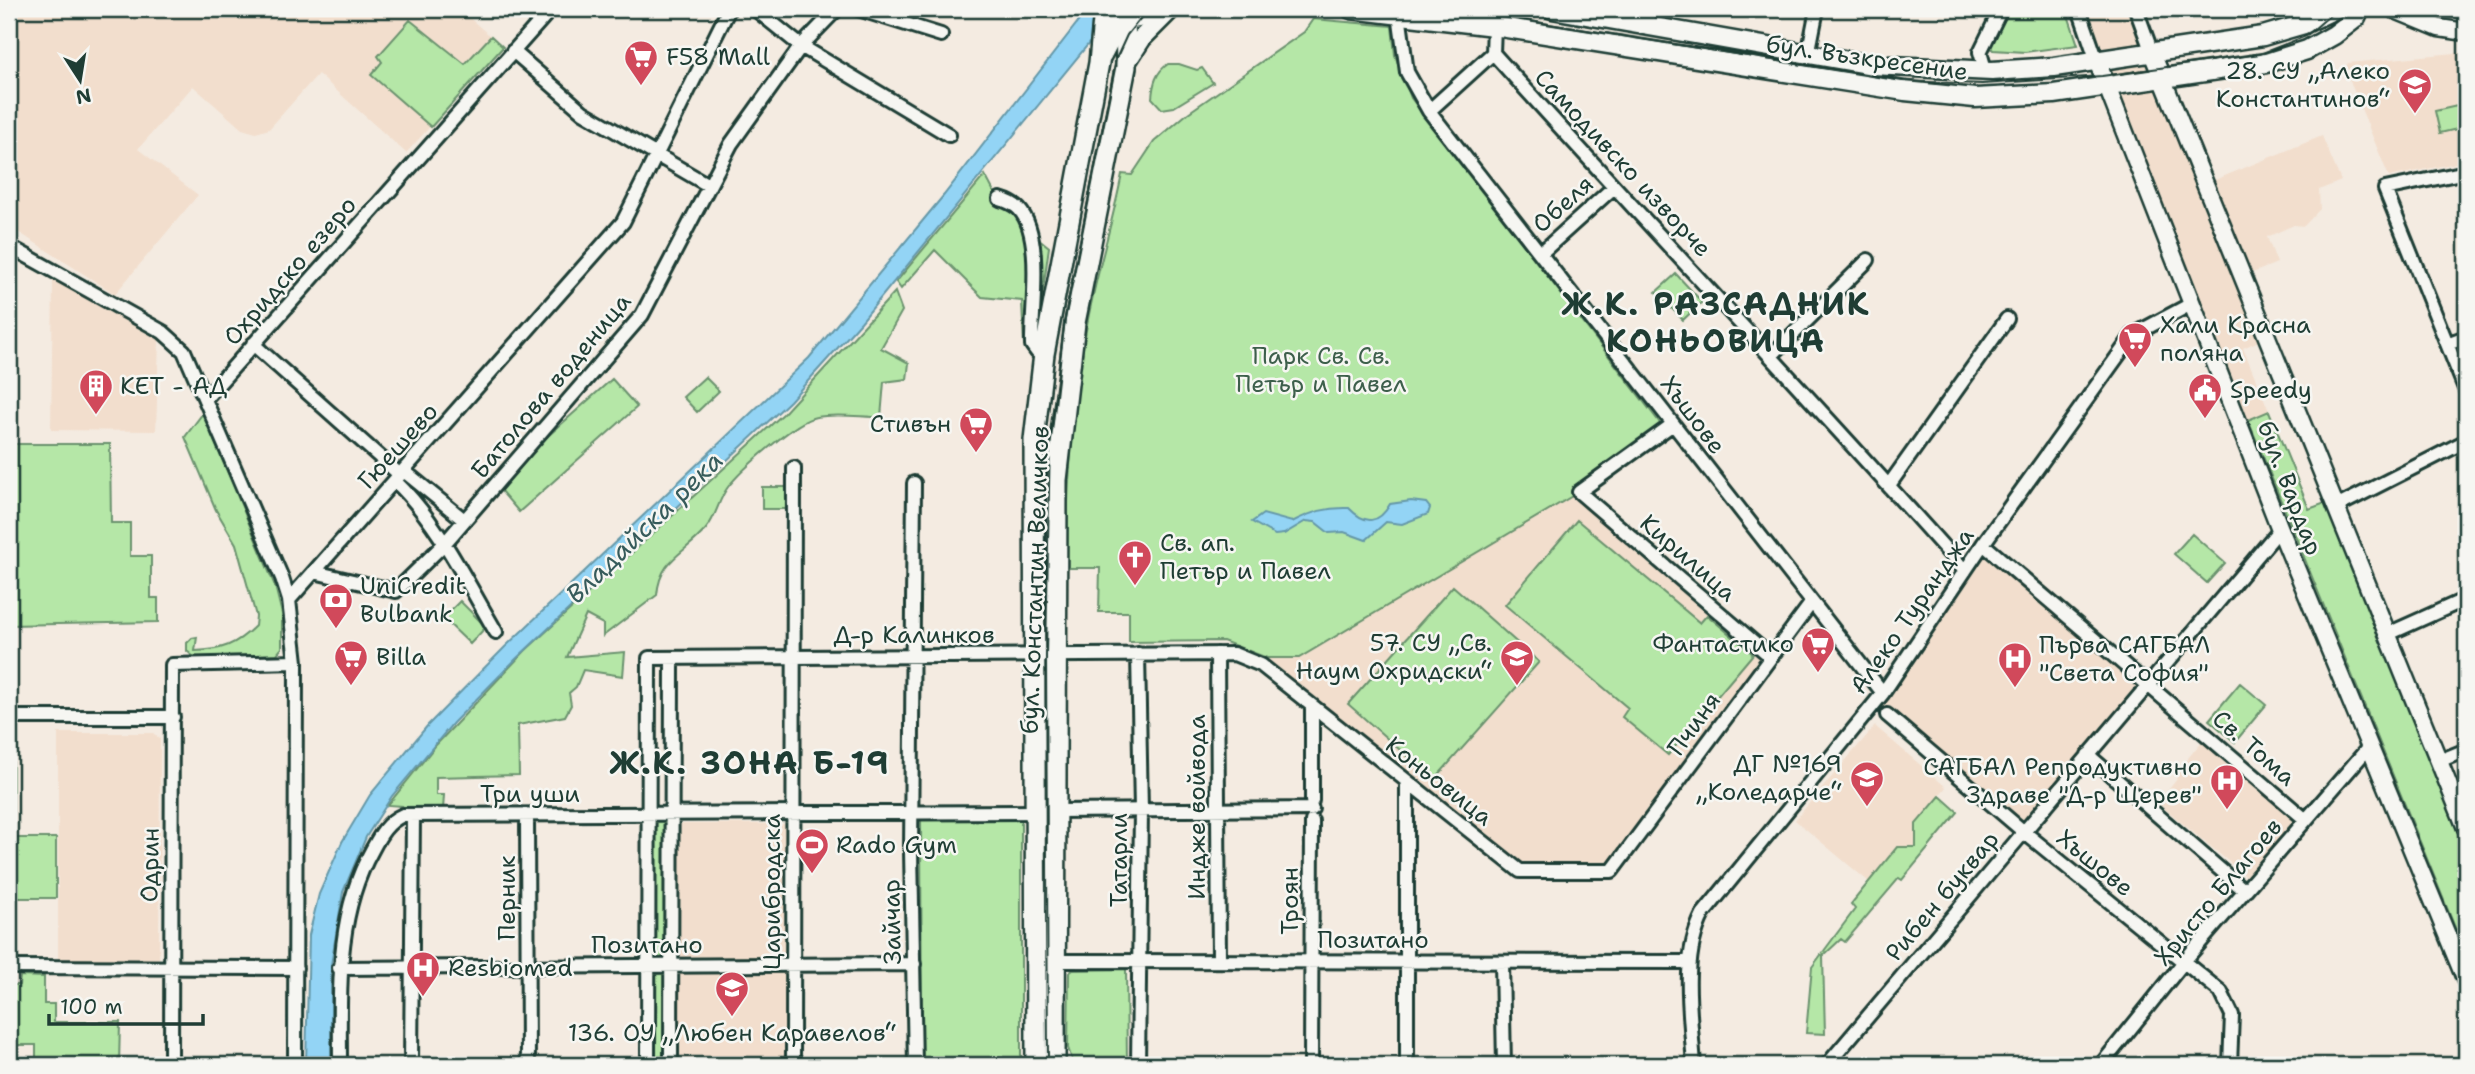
<svg xmlns="http://www.w3.org/2000/svg" width="2475" height="1074" font-family="'Shantell Sans',sans-serif">
  <style>
    .built { fill: #f2decd }
    .green { fill: #b5e7a7; stroke: #6a926e; stroke-width: 2 }
    .water { fill: #93d4f5; stroke: #6598a8; stroke-width: 2 }
    .lines { fill: none; stroke-linecap: round; stroke-linejoin: round }
    .minor-casing { stroke: #1f3d34; stroke-width: 18 }
    .tertiary-casing { stroke: #1f3d34; stroke-width: 21 }
    .secondary-casing { stroke: #1f3d34; stroke-width: 23 }
    .primary-casing { stroke: #1f3d34; stroke-width: 24 }
    .minor { stroke: #f6f6f2; stroke-width: 12 }
    .tertiary { stroke: #f6f6f2; stroke-width: 16 }
    .secondary { stroke: #f6f6f2; stroke-width: 18 }
    .primary { stroke: #f6f6f2; stroke-width: 19 }
    .tram { stroke: #1f3d34; stroke-width: 2 }
    .labels { text-anchor: middle; dominant-baseline: central; stroke-width: 5; stroke-linejoin: round; paint-order: stroke }
    .poi-label { font-size: 24px; fill: #1f3d34; stroke: #f6f6f2; text-anchor: start }
    .street-label { font-size: 24px; fill: #1f3d34; stroke: #f6f6f2 }
    .park-label { font-size: 24px; fill: #3d5f4b; stroke: #f6f6f2 }
    .water-label { font-size: 26px; font-style: italic; fill: #365b5b; stroke: #f6f6f2 }
    .district-label { font-size: 32px; font-weight: bold; letter-spacing: 2px; fill: #1f3d34; stroke: #f6f6f2 }
  </style>
  <rect width="100%" height="100%" fill="#f4ebe1"/>
  <filter id="ink" filterUnits="userSpaceOnUse"><feTurbulence type="fractalNoise" baseFrequency=".0143" numOctaves="2"/><feDisplacementMap in="SourceGraphic" scale="14" xChannelSelector="R" yChannelSelector="G"/><feConvolveMatrix kernelMatrix="1 2 1 2 8 2 1 2 1" color-interpolation-filters="sRGB"/></filter>
  <g filter="url(#ink)">
    <!-- built -->
    <path class="built" d="M9 9H459L503 47 406 153 318 74 269 129 256 133 242 129 193 86 138 149 198 195 115 294 9 226Z
      M2087 9H2131L2200 186 2322 136 2341 181 2319 190 2320 209 2304 226 2294 225 2267 237 2277 263 2235 280 2261 340 2243 348 2269 411 2248 420 2122 109Z
      M2466 52V161L2389 177 2345 69 2348 63Z
      M53 280 159 340 156 431 51 430Z
      M1579 492 1770 656 1612 871H1520L1261 665 1267 658H1299Z
      M1983 544 2148 684 2024 832 1874 705Z
      M1875 726 1946 787 1916 824V847H1897L1869 882 1795 820Z
      M58 733H153L160 739 159 961 58 960Z
      M2203 740 2295 820 2246 876 2158 803 2177 779 2174 775Z
      M677 824H785V958H677Z
      M785 968V1065H678L679 970Z"/>
    <!-- green -->
    <path class="green" d="M2008 9H2066L2078 45 2025 52 1993 50 1990 46Z
      M1313 19 1392 26 1395 55 1411 98 1663 427 1579 492 1299 658H1267L1223 641 1129 642V612H1099L1100 568H1066C1067 488 1072 409 1086 330 1095 277 1112 226 1122 174L1132 175 1154 142 1188 113 1304 32Z
      M410 20 465 64 491 36 503 47 431 127 371 75 382 62 378 56Z
      M1168 64H1179L1197 70 1202 68 1213 83 1174 107 1162 109 1152 98C1153 84 1156 72 1168 64Z
      M2466 104V127L2440 133 2435 111Z
      M985 175 994 192 1025 209 1033 234 1049 247 1035 347 1024 345 1022 301 982 297 935 250 901 289 896 282Z
      M1676 274 1702 302 1683 320 1656 292Z
      M895 292 902 311 881 348 909 363 907 379 884 382 881 417C861 417 836 413 816 417 797 420 741 470 728 487 718 500 717 516 706 529 685 554 660 558 657 595L603 636V624L586 615 567 657 625 652 623 676 583 670 576 687 569 693 571 705 565 716 518 725 519 775 436 777V795H444L443 810H401L402 806 388 805 436 745 525 651 783 414Z
      M705 377 719 391 697 412 683 397Z
      M612 379 637 407 519 512 500 490 539 444Z
      M2269 411 2309 509 2328 502 2466 850V928L2465 926 2456 930 2248 420Z
      M203 413 275 586 282 614V648L277 654 195 658 187 651V643L192 638 197 637 195 651C222 650 236 645 255 626L256 616 236 544 216 510 185 437Z
      M9 444H110L111 523H130V556H151V598H158V622L9 625Z
      M762 487H787V509H762Z
      M1577 520 1700 623 1707 615 1753 654 1668 755 1622 717 1628 708 1505 605Z
      M2192 534 2225 563 2207 583 2174 554Z
      M1453 586 1539 662 1434 780 1348 704Z
      M460 601 486 627 470 644 443 618Z
      M2240 683 2266 705 2235 742 2209 720Z
      M9 753H13V838H56V898H9Z
      M1940 796 1958 812 1902 880 1899 878 1845 942 1841 939 1823 956 1825 1034 1806 1033 1812 967 1855 909 1851 904 1897 847H1916V824Z
      M648 814H671V1065H648Z
      M921 820H1021V1065H922Z
      M1126 969 1127 1065H1074L1068 1048 1069 973 1073 970Z
      M20 976 44 977V1004H54V1022H120L119 1065H36V1045H9V985H19Z"/>
    <!-- water -->
    <path class="water" d="M1088 9H1117L861 322 790 401 516 659 453 723 392 796 366 837 343 892 331 965V1065H306L309 935 319 894 342 842 370 795 428 725 505 647 809 358 944 195Z
      M1411 501 1426 503 1430 508 1428 514 1402 524 1386 522 1366 540 1344 532 1329 533 1315 522 1306 521 1284 534 1275 535 1252 522 1263 514 1292 522C1311 512 1327 507 1349 508 1365 525 1379 524 1390 504Z"/>
    <g class="lines">
      <!-- minor casing -->
      <g class="minor-casing">
        <path id="minor" d="M755 9 801 46 949 135
          M858 9 941 35
          M2079 9 2097 61
          M2136 9 2152 53
          M1399 14 1407 72 1429 111 1883 693
          M1494 26 1493 53C1649 227 1810 396 1965 571
          M1646 27 1649 9
          M513 51 583 112 708 185
          M1808 55 1817 9
          M1992 71 1984 66 1980 52 2001 9
          M1429 111 1493 53
          M2466 172 2385 189 2466 391
          M1000 199C1007 201 1014 204 1019 209 1044 236 1031 310 1032 345L1037 352 1044 354
          M9 246 163 332 184 351 282 578 289 600 296 662 295 1065
          M1541 253 1614 187
          M253 344 400 475
          M2447 344 2466 337
          M1771 356 1868 260
          M206 398 551 9
          M1673 424 1579 492 1770 656
          M404 471 464 520
          M395 481C438 522 466 581 496 632
          M914 483 911 851 915 1065
          M1889 485 2007 319
          M2336 507 2466 441
          M1983 544 2306 820
          M314 572 396 591 444 544 642 315 731 144 801 46 837 9
          M289 600 623 222 729 9
          M2388 634 2466 599
          M1217 654 1219 960
          M1887 715 2024 832 2221 992 2232 1015 2230 1065
          M9 717H173
          M2088 755 2245 891
          M2439 761 2466 750
          M1312 801V708
          M1055 811 1312 809
          M527 815 528 1065
          M1055 961 1690 962
          M1502 962 1504 1065
          M9 967 296 968
          M339 968 914 964
          M171 1065 172 665 296 662
          M340 1065C340 992 335 916 372 850 380 835 387 822 403 815L1035 812
          M411 1065 413 815
          M648 1065 649 658 1234 654 1261 665 1520 871H1612L1812 602
          M671 1065 672 658
          M793 1065 794 468
          M1138 1065 1141 810 1138 654
          M1311 1065 1312 821
          M1407 1065V782
          M1694 1065C1691 1017 1680 959 1703 914L1883 693 1983 544 2133 335 2193 303
          M1827 1065 2280 529
          M2101 1065 2191 953 2369 747"/>
      </g>
      <!-- tertiary casing -->
      <g class="tertiary-casing">
        <path id="tertiary" d="M2393 9 2439 28 2466 32
          M2152 53 2466 828
          M2097 61 2280 529 2466 981"/>
      </g>
      <!-- secondary casing -->
      <g class="secondary-casing">
        <path id="secondary" d="M1351 9 1494 26 1905 91 1975 98 2054 94 2266 63 2307 50 2334 35 2356 18 2360 9
          M1552 9 1872 65 1992 71 2054 67 2263 36 2304 24 2335 9
          M1102 55 1126 9
          M1127 61 1142 38 1170 10"/>
      </g>
      <!-- primary casing -->
      <g class="primary-casing">
        <path id="primary" d="M1124 9 1136 18 1166 12
          M1036 1065 1034 440 1044 354 1099 63 1104 9
          M1055 1065 1057 480 1075 323 1126 67 1125 9"/>
      </g>
      <!-- minor -->
      <use href="#minor" class="minor"/>
      <!-- tertiary -->
      <use href="#tertiary" class="tertiary"/>
      <!-- secondary -->
      <use href="#secondary" class="secondary"/>
      <!-- primary -->
      <use href="#primary" class="primary"/>
      <!-- tram -->
      <path class="tram" d="M1456 9 1902 81 1982 84 2102 76 2260 54 2306 36 2337 9
        M1048 1065 1046 656 1050 432 1066 312 1116 59 1127 35 1148 9"/>
    </g>
  </g>
  <!-- icons -->
  <defs>
    <g id="supermarket-pin" transform="scale(1.75)"><path d="M0 17L-7.5 6A9.5 9.5 0 1 1 7.5 6Z" fill="#d1495b" stroke="#f6f6f2"/><path d="M-6-5.5h2.5l.6 2H6L4.5 2H-2.5L-4.4-4H-6ZM-1.5 3.2a1.3 1.3 0 1 0 .1 0ZM3 3.2a1.3 1.3 0 1 0 .1 0Z" fill="#fff"/></g>
    <g id="school-pin" transform="scale(1.75)"><path d="M0 17L-7.5 6A9.5 9.5 0 1 1 7.5 6Z" fill="#d1495b" stroke="#f6f6f2"/><path d="M0-5L7-2L0 1L-7-2ZM-4 1L0 2.5L4 1V4Q0 6-4 4Z" fill="#fff"/></g>
    <g id="building-pin" transform="scale(1.75)"><path d="M0 17L-7.5 6A9.5 9.5 0 1 1 7.5 6Z" fill="#d1495b" stroke="#f6f6f2"/><path d="M-4-6H4V6H1V3H-1V6H-4ZM-2.5-4.3h1.7v1.8h-1.7ZM.8-4.3h1.7v1.8H.8ZM-2.5-1h1.7V.8h-1.7ZM.8-1h1.7V.8H.8Z" fill="#fff"/></g>
    <g id="civic-pin" transform="scale(1.75)"><path d="M0 17L-7.5 6A9.5 9.5 0 1 1 7.5 6Z" fill="#d1495b" stroke="#f6f6f2"/><path d="M-.6-6.5H3V-4.5H.6V-3L4-1V1h2V6H-6V1h2V-1L-.6-3ZM-1.2 2.5V6h2.4V2.5Z" fill="#fff"/></g>
    <g id="church-pin" transform="scale(1.75)"><path d="M0 17L-7.5 6A9.5 9.5 0 1 1 7.5 6Z" fill="#d1495b" stroke="#f6f6f2"/><path d="M-1.2-6h2.4v3.5h3.3v2.4h-3.3V6h-2.4V-.1h-3.3v-2.4h3.3Z" fill="#fff"/></g>
    <g id="bank-pin" transform="scale(1.75)"><path d="M0 17L-7.5 6A9.5 9.5 0 1 1 7.5 6Z" fill="#d1495b" stroke="#f6f6f2"/><path d="M-6-4H6V4H-6ZM0-2.3a2.3 2.3 0 1 0 0 4.6a2.3 2.3 0 1 0 0-4.6Z" fill="#fff"/></g>
    <g id="hospital-pin" transform="scale(1.75)"><path d="M0 17L-7.5 6A9.5 9.5 0 1 1 7.5 6Z" fill="#d1495b" stroke="#f6f6f2"/><path d="M-5-5h3v3.5h4V-5h3V5h-3V1.5h-4V5h-3Z" fill="#fff"/></g>
    <g id="stadium-pin" transform="scale(1.75)"><path d="M0 17L-7.5 6A9.5 9.5 0 1 1 7.5 6Z" fill="#d1495b" stroke="#f6f6f2"/><path d="M0-5a6.5 5 0 1 0 0 10a6.5 5 0 1 0 0-10ZM-3.5-1.8h7v3.6h-7Z" fill="#fff"/></g>
  </defs>
  <g fill-rule="evenodd">
    <use href="#supermarket-pin" x="641" y="57"/>
    <use href="#school-pin" x="2415" y="85"/>
    <use href="#supermarket-pin" x="2135" y="339"/>
    <use href="#building-pin" x="96" y="386"/>
    <use href="#civic-pin" x="2205" y="390"/>
    <use href="#supermarket-pin" x="976" y="424"/>
    <use href="#church-pin" x="1135" y="557"/>
    <use href="#bank-pin" x="336" y="600"/>
    <use href="#supermarket-pin" x="1818" y="644"/>
    <use href="#supermarket-pin" x="351" y="657"/>
    <use href="#school-pin" x="1517" y="657"/>
    <use href="#hospital-pin" x="2015" y="659"/>
    <use href="#school-pin" x="1867" y="778"/>
    <use href="#hospital-pin" x="2227" y="781"/>
    <use href="#stadium-pin" x="812" y="845"/>
    <use href="#hospital-pin" x="423" y="968"/>
    <use href="#school-pin" x="732" y="988"/>
  </g>
  <g class="labels">
    <!-- poi labels -->
    <g class="poi-label">
      <text x="666" y="57">F58 Mall</text>
      <text x="2390" y="71" text-anchor="end">28. СУ „Алеко<tspan x="2390" dy="28">Константинов“</tspan></text>
      <text x="2160" y="325">Хали Красна<tspan x="2160" dy="28">поляна</tspan></text>
      <text x="120" y="386">КЕТ - АД</text>
      <text x="2230" y="390">Speedy</text>
      <text x="951" y="424" text-anchor="end">Стивън</text>
      <text x="1160" y="543">Св. ап.<tspan x="1160" dy="28">Петър и Павел</tspan></text>
      <text x="360" y="586">UniCredit<tspan x="360" dy="28">Bulbank</tspan></text>
      <text x="1492" y="643" text-anchor="end">57. СУ „Св.<tspan x="1492" dy="28">Наум Охридски“</tspan></text>
      <text x="1794" y="644" text-anchor="end">Фантастико</text>
      <text x="2039" y="645">Първа САГБАЛ<tspan x="2039" dy="28">"Света София"</tspan></text>
      <text x="376" y="657">Billa</text>
      <text x="1842" y="764" text-anchor="end">ДГ №169<tspan x="1842" dy="28">„Коледарче“</tspan></text>
      <text x="2202" y="767" text-anchor="end">САГБАЛ Репродуктивно<tspan x="2202" dy="28">Здраве "Д-р Щерев"</tspan></text>
      <text x="836" y="845">Rado Gym</text>
      <text x="448" y="968">Resbiomed</text>
      <text x="732" y="1033" text-anchor="middle">136. ОУ „Любен Каравелов“</text>
    </g>
    <!-- street labels -->
    <g class="street-label">
      <text transform="translate(1867 58) rotate(8)">бул. Възкресение</text>
      <text transform="translate(1623 163) rotate(47)">Самодивско изворче</text>
      <text transform="translate(1563 204) rotate(-42)">Обеля</text>
      <text transform="translate(290 271) rotate(-49)">Охридско езеро</text>
      <text transform="translate(551 386) rotate(-50)">Батолова воденица</text>
      <text transform="translate(1693 415) rotate(53)">Хъшове</text>
      <text transform="translate(398 446) rotate(-48)">Гюешево</text>
      <text transform="translate(2290 488) rotate(69)">бул. Вардар</text>
      <text transform="translate(1688 558) rotate(41)">Кирилица</text>
      <text transform="translate(1035 580) rotate(-88)">бул. Константин Величков</text>
      <text transform="translate(1912 611) rotate(-55)">Алеко Туранджа</text>
      <text x="914" y="635">Д-р Калинков</text>
      <text transform="translate(1694 724) rotate(-54)">Пчиня</text>
      <text transform="translate(2254 748) rotate(41)">Св. Тома</text>
      <text transform="translate(1439 781) rotate(38)">Коньовица</text>
      <text x="530" y="794">Три уши</text>
      <text transform="translate(1197 807) rotate(-90)">Индже войвода</text>
      <text transform="translate(1119 860) rotate(-90)">Татарли</text>
      <text transform="translate(2095 863) rotate(39)">Хъшове</text>
      <text transform="translate(150 865) rotate(-89)">Одрин</text>
      <text transform="translate(772 892) rotate(-90)">Царибродска</text>
      <text transform="translate(2218 892) rotate(-50)">Христо Благоев</text>
      <text transform="translate(1942 896) rotate(-50)">Рибен буквар</text>
      <text transform="translate(507 898) rotate(-90)">Перник</text>
      <text transform="translate(1290 901) rotate(-90)">Троян</text>
      <text transform="translate(892 922) rotate(-91)">Зайчар</text>
      <text x="1373" y="940">Позитано</text>
      <text x="647" y="945">Позитано</text>
    </g>
    <!-- park labels -->
    <g class="park-label">
      <text x="1321" y="356">Парк Св. Св.<tspan x="1321" dy="28">Петър и Павел</tspan></text>
    </g>
    <!-- water labels -->
    <g class="water-label">
      <text transform="translate(644 527) rotate(-44)">Владайска река</text>
    </g>
    <!-- district labels -->
    <g class="district-label">
      <text x="1716" y="303">Ж.К. РАЗСАДНИК<tspan x="1716" dy="37">КОНЬОВИЦА</tspan></text>
      <text x="750" y="762">Ж.К. ЗОНА Б-19</text>
    </g>
  </g>
  <!-- margin -->
  <rect width="2475" height="1074" fill="none" stroke="#f6f6f2" stroke-width="35"/>
  <rect x="18" y="18" width="2440" height="1039" fill="none" stroke="#1f3d34" stroke-width="2.5" filter="url(#ink)"/>
  <!-- north arrow -->
  <g transform="translate(80 80) rotate(168)" stroke="#f6f6f2" stroke-width="5" paint-order="stroke">
  <path d="M0-5L12 26L0 18L-12 26Z" fill="#1f3d34"/>
  <text y="-10" font-size="19" font-weight="bold" text-anchor="middle" fill="#1f3d34">N</text>
  </g>
  <!-- scale -->
  <path d="M49 1014v10h154v-10" fill="none" stroke="#1f3d34" stroke-width="3.5"/>
  <text x="60" y="1014" font-size="21" fill="#1f3d34" stroke="#f6f6f2" stroke-width="5" paint-order="stroke">100 m</text>
</svg>
